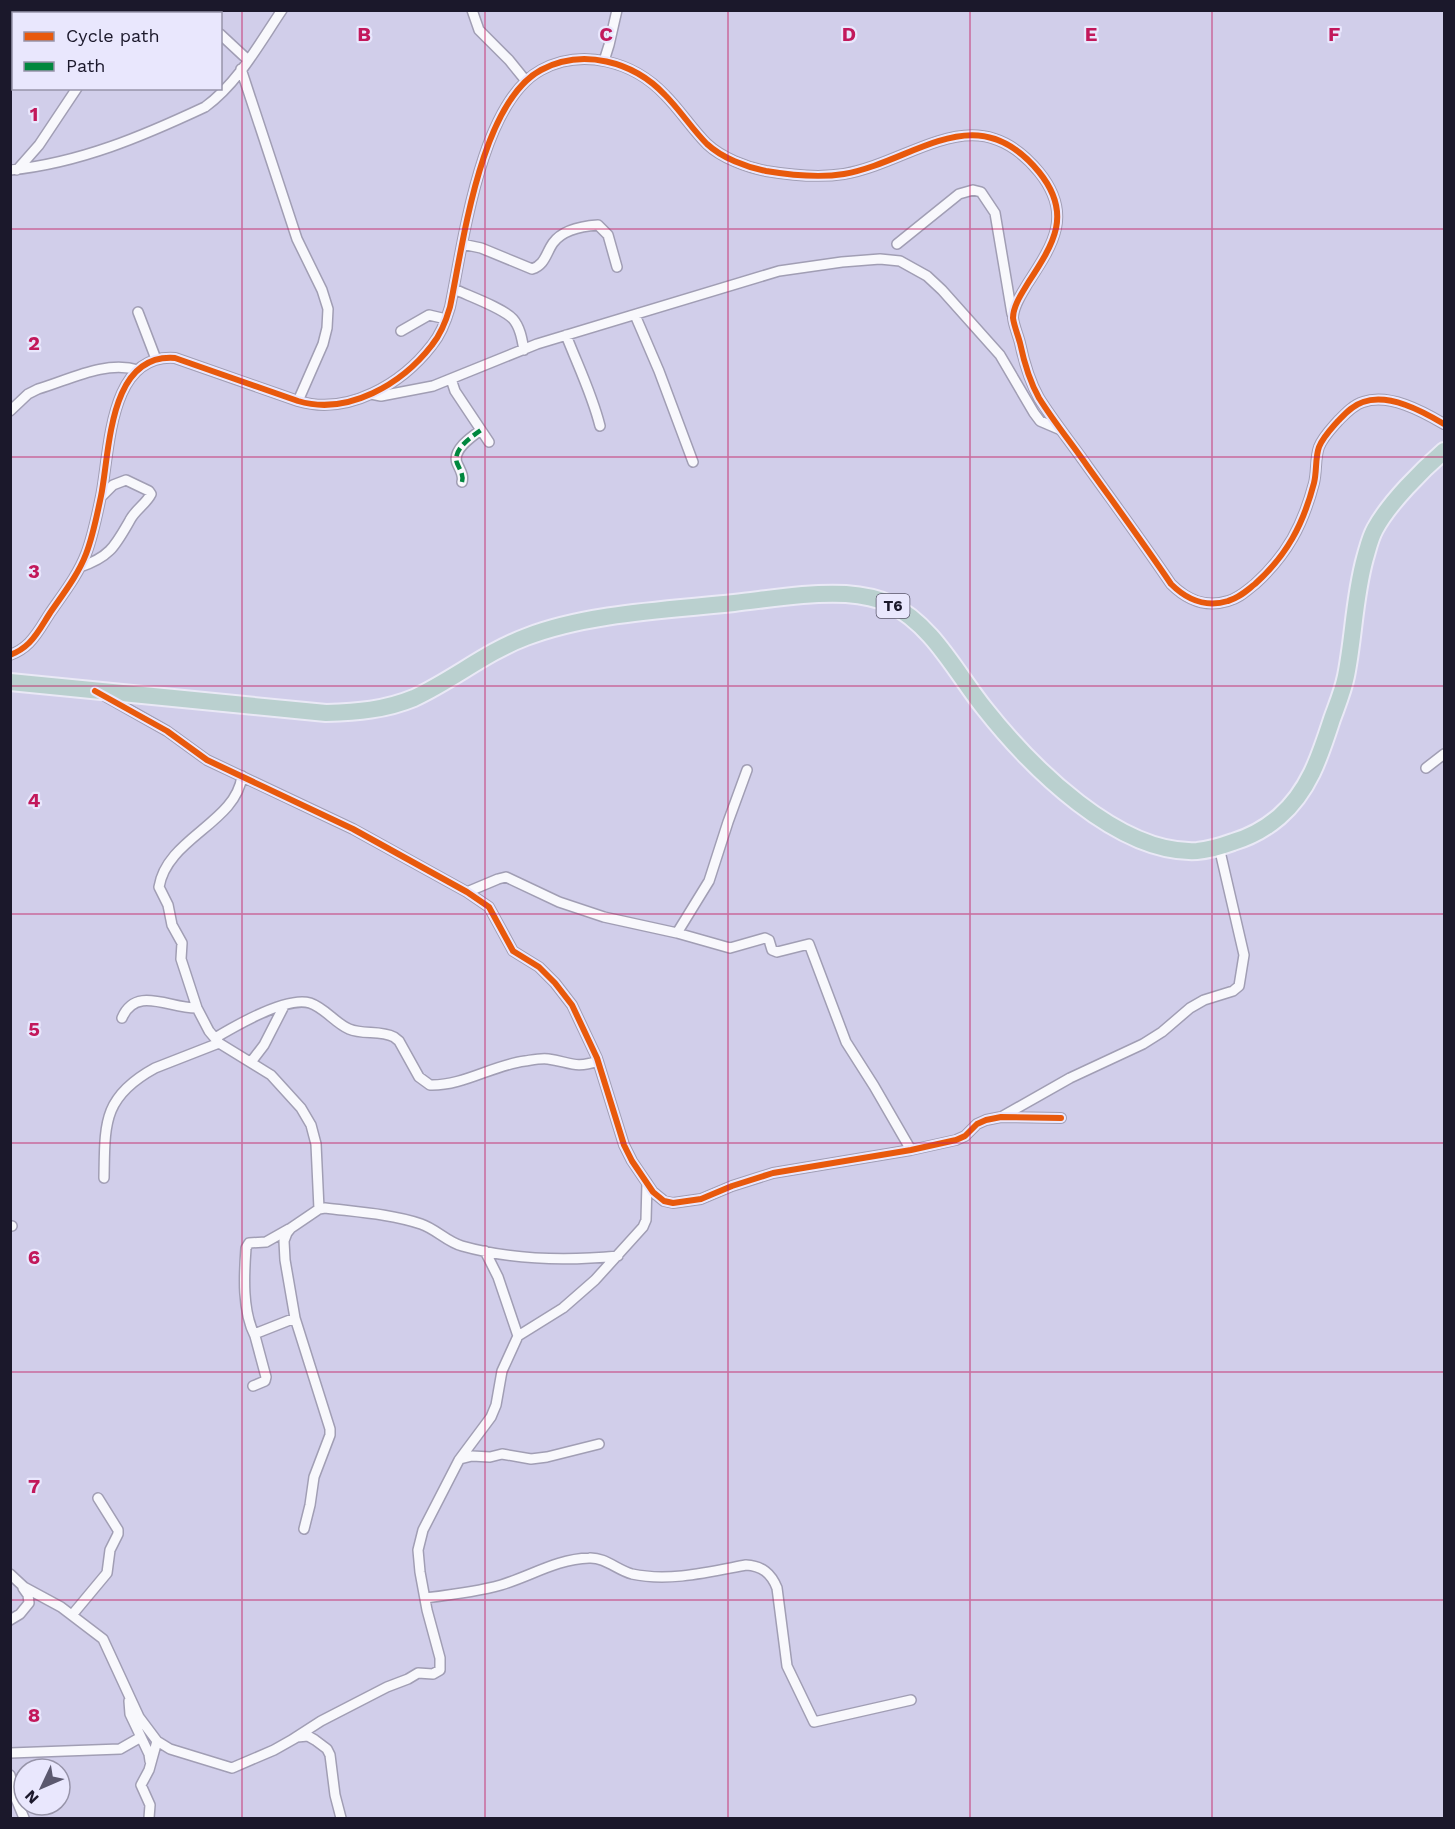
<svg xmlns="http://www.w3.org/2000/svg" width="1455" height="1829" font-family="'Work Sans',sans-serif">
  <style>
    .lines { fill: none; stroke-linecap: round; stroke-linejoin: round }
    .street-casing { stroke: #a19eb4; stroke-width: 12 }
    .highway-casing { stroke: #eae9f6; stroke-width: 20 }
    .street { stroke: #f8f8fc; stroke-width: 9 }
    .highway { stroke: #bad0cf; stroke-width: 16 }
    .quiet { stroke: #00873e; stroke-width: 4.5; stroke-dasharray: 9 4.5; stroke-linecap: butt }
    .cycleway-casing { stroke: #e9e7fd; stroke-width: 10 }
    .cycleway { stroke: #e8590c; stroke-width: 6 }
    .grid { fill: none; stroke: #c2185b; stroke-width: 1.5; stroke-opacity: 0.55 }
    .labels { text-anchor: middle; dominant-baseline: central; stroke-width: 4.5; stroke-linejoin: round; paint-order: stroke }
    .shield { fill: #e9e7fd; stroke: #59566a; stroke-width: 1.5 }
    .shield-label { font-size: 15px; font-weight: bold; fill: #1b182b }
    .grid-label { font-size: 20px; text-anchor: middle; font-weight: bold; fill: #c2185b; stroke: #e9e7fd; stroke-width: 4.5; stroke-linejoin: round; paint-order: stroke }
  </style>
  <rect width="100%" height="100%" fill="#d1ceea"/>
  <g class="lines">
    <!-- street casing -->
    <g class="street-casing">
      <path id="street" d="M196 10 199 14
        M472 10 479 30 509 60 526 81
        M103 14V10
        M143 14 146 10
        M220 34 248 60
        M604 61 609 45 617 10
        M241 69 297 239 322 290 328 309 327 328 323 344 298 401
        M10 170C80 163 143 136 205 107 238 83 259 44 282 10
        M17 170 39 145 77 88
        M462 244 481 248 532 269C545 265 546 253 553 243 563 229 583 226 598 225L608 235 617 267
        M897 244 959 194 973 190 981 192 995 213 1012 314
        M454 289C469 296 503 308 513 319 520 327 522 339 524 350
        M138 312 156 359
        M635 315 659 371 693 462
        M401 331 429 315 446 319
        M566 335C578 366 592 394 600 426
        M451 379 455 391 489 442
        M371 394 381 396 433 386 537 344 779 271 842 262 880 259 900 261 927 276 942 290 1000 355 1034 413 1040 421 1061 430
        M10 411 28 394 38 389C69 380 105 360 138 370
        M462 482C464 475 460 470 457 463 452 450 471 437 481 430
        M80 567C110 557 115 546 130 520 135 510 146 504 151 494L149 491 126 480 113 485 101 497
        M10 655C18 652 24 648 29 643 38 634 44 622 50 613 63 594 78 575 86 554 93 536 97 515 101 496 110 452 108 353 175 358L298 401C348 416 402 384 432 345 441 334 446 321 450 307 463 245 480 103 541 70 582 48 633 61 665 95 680 110 692 129 707 144 722 158 746 167 766 171 790 175 819 178 844 174 916 161 976 95 1039 172 1073 214 1054 243 1028 283 1022 293 1013 306 1013 318 1014 326 1018 335 1020 343 1024 362 1030 382 1039 398 1054 422 1072 444 1088 467 1116 506 1144 544 1171 584 1187 600 1205 608 1228 601 1239 598 1246 591 1255 584 1287 555 1303 525 1314 483 1317 471 1315 458 1319 447 1323 437 1331 429 1338 421 1345 414 1353 405 1363 402 1389 393 1422 411 1444 424
        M103 695 167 731 207 760 353 829 467 892 489 907 513 951 539 967 555 983 572 1005 597 1058 624 1145 632 1161 653 1192 664 1201 673 1203 701 1199 732 1186 773 1173 911 1150 956 1140 965 1136 977 1124 986 1120 1001 1117 1061 1118
        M1426 768 1444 754
        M242 776C236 823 167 838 159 887L168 905 172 925 182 943 181 959 197 1008 209 1031 219 1043 271 1075 301 1108 311 1125 316 1144 319 1209
        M467 892 498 879 506 877 559 902 604 917 677 933 730 948 765 938 769 940 772 950 777 952 809 944 846 1042 874 1086 911 1150
        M677 933 709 881 728 822 747 770
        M122 1018C136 985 170 1009 197 1008
        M215 1038C235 1026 287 996 310 1003 325 1008 335 1023 349 1029 363 1035 380 1030 394 1037L399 1041 419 1077 430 1085C463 1086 493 1065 525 1061 532 1060 541 1058 548 1059 570 1062 575 1069 598 1061
        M251 1062 264 1045 284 1006
        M1003 1116 1070 1078 1143 1044 1162 1032 1190 1008 1204 1000 1233 991 1239 986 1244 955 1219 847
        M104 1178C105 1124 102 1097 155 1068L219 1043
        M10 1226H12
        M485 1251 498 1277 518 1336
        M255 1336C242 1311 244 1275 246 1248L249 1243 266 1242 289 1229
        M253 1386 265 1381 266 1377 255 1336 257 1333 295 1318
        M460 1459 472 1456 490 1457 502 1454 531 1459 547 1457 599 1444
        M304 1529 310 1505 314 1477 330 1435V1429L295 1318 285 1260 284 1241 287 1233 291 1228 319 1209 325 1208C357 1212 391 1214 421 1224 436 1229 447 1242 462 1246 512 1260 567 1261 618 1256
        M10 1574 24 1587 61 1607 103 1639 139 1717 157 1741 170 1749 232 1768 274 1750 297 1737 308 1736 315 1740 327 1749 330 1755 335 1795 341 1818
        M425 1598C450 1595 476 1592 501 1585 531 1576 557 1559 589 1558 605 1557 617 1570 632 1574 669 1582 709 1572 746 1565 762 1566 771 1573 777 1588L787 1666 814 1722 911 1700
        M72 1615 107 1573 110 1550 118 1534V1530L98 1498
        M10 1620 20 1614 29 1603 28 1595 23 1588
        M129 1701 130 1714 149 1754 150 1761
        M290 1741 321 1721 387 1687 408 1679 418 1673 433 1674 440 1670V1658L427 1610 420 1572 418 1550 423 1530 459 1460 491 1417 496 1405 502 1371 518 1336 563 1308 595 1280 643 1227 646 1220 647 1183
        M10 1753 120 1749 141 1737
        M10 1775 14 1794 24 1818
        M149 1818 150 1805 141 1785 149 1770 157 1741"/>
    </g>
    <!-- highway casing -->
    <g class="highway-casing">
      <path id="highway" d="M10 682 326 713C357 712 385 710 414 698 453 680 486 652 526 637 588 613 668 610 734 603 770 599 809 592 846 594 860 595 877 598 890 604 933 625 956 673 985 709 1030 766 1118 855 1197 851 1209 850 1222 846 1233 842 1250 837 1266 828 1279 817 1309 791 1320 756 1332 719 1337 705 1343 691 1346 676 1354 636 1354 598 1365 558 1368 548 1370 538 1375 529 1389 503 1422 470 1444 451"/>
    </g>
    <!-- street -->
    <use href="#street" class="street"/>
    <!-- highway -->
    <use href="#highway" class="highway"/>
    <!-- quiet -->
    <path class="quiet" d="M462 482C464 475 460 470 457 463 452 450 471 437 481 430"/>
    <!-- cycleway casing -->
    <g class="cycleway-casing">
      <path id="cycleway" d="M10 655C18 652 24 648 29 643 38 634 44 622 50 613 63 594 78 575 86 554 93 536 97 515 101 496 110 452 108 353 175 358L298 401C348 416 402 384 432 345 441 334 446 321 450 307 463 245 480 103 541 70 582 48 633 61 665 95 680 110 692 129 707 144 722 158 746 167 766 171 790 175 819 178 844 174 916 161 976 95 1039 172 1073 214 1054 243 1028 283 1022 293 1013 306 1013 318 1014 326 1018 335 1020 343 1024 362 1030 382 1039 398 1054 422 1072 444 1088 467 1116 506 1144 544 1171 584 1187 600 1205 608 1228 601 1239 598 1246 591 1255 584 1287 555 1303 525 1314 483 1317 471 1315 458 1319 447 1323 437 1331 429 1338 421 1345 414 1353 405 1363 402 1389 393 1422 411 1444 424
        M95 691 167 731 207 760 353 829 467 892 489 907 513 951 539 967 555 983 572 1005 597 1058 624 1145 632 1161 653 1192 664 1201 673 1203 701 1199 732 1186 773 1173 911 1150 956 1140 965 1136 977 1124 986 1120 1001 1117 1061 1118"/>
    </g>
    <!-- cycleway -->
    <use href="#cycleway" class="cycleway"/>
  </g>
  <!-- grid -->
  <path class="grid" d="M242 10V1818M485 10V1818M728 10V1818M970 10V1818M1212 10V1818M10 229H1444M10 457H1444M10 686H1444M10 914H1444M10 1143H1444M10 1372H1444M10 1600H1444"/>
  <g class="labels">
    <!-- shield labels -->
    <rect class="shield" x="876.5" y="594" width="33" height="24" rx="4.5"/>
    <g class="shield-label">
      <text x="893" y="606">T6</text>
    </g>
  </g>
  <g class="grid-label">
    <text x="364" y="41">B</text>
    <text x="606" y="41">C</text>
    <text x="849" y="41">D</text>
    <text x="1091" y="41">E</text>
    <text x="1334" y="41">F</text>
    <text x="34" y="121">1</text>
    <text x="34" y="350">2</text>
    <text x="34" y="578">3</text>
    <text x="34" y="807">4</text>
    <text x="34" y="1036">5</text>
    <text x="34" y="1264">6</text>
    <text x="34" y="1493">7</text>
    <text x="34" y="1722">8</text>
  </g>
  <!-- border -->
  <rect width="1455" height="1829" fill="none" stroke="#1b182b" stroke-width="24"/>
  <!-- legend -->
  <rect x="12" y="12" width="210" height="78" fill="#e9e7fd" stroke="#9794a9" stroke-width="1.5"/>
  <rect x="24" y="32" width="30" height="9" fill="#e8590c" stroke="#9794a9" stroke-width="1.5"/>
  <text x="66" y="42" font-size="18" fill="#1b182b">Cycle path</text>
  <rect x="24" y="62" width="30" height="9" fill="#00873e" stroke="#9794a9" stroke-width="1.5"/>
  <text x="66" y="72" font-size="18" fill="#1b182b">Path</text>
  <!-- north arrow -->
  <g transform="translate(42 1787) rotate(226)"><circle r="28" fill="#e9e7fd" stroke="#9794a9" stroke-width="1.5"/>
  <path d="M0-4.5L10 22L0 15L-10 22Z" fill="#5b586e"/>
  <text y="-9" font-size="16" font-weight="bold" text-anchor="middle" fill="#1b182b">N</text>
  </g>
</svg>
